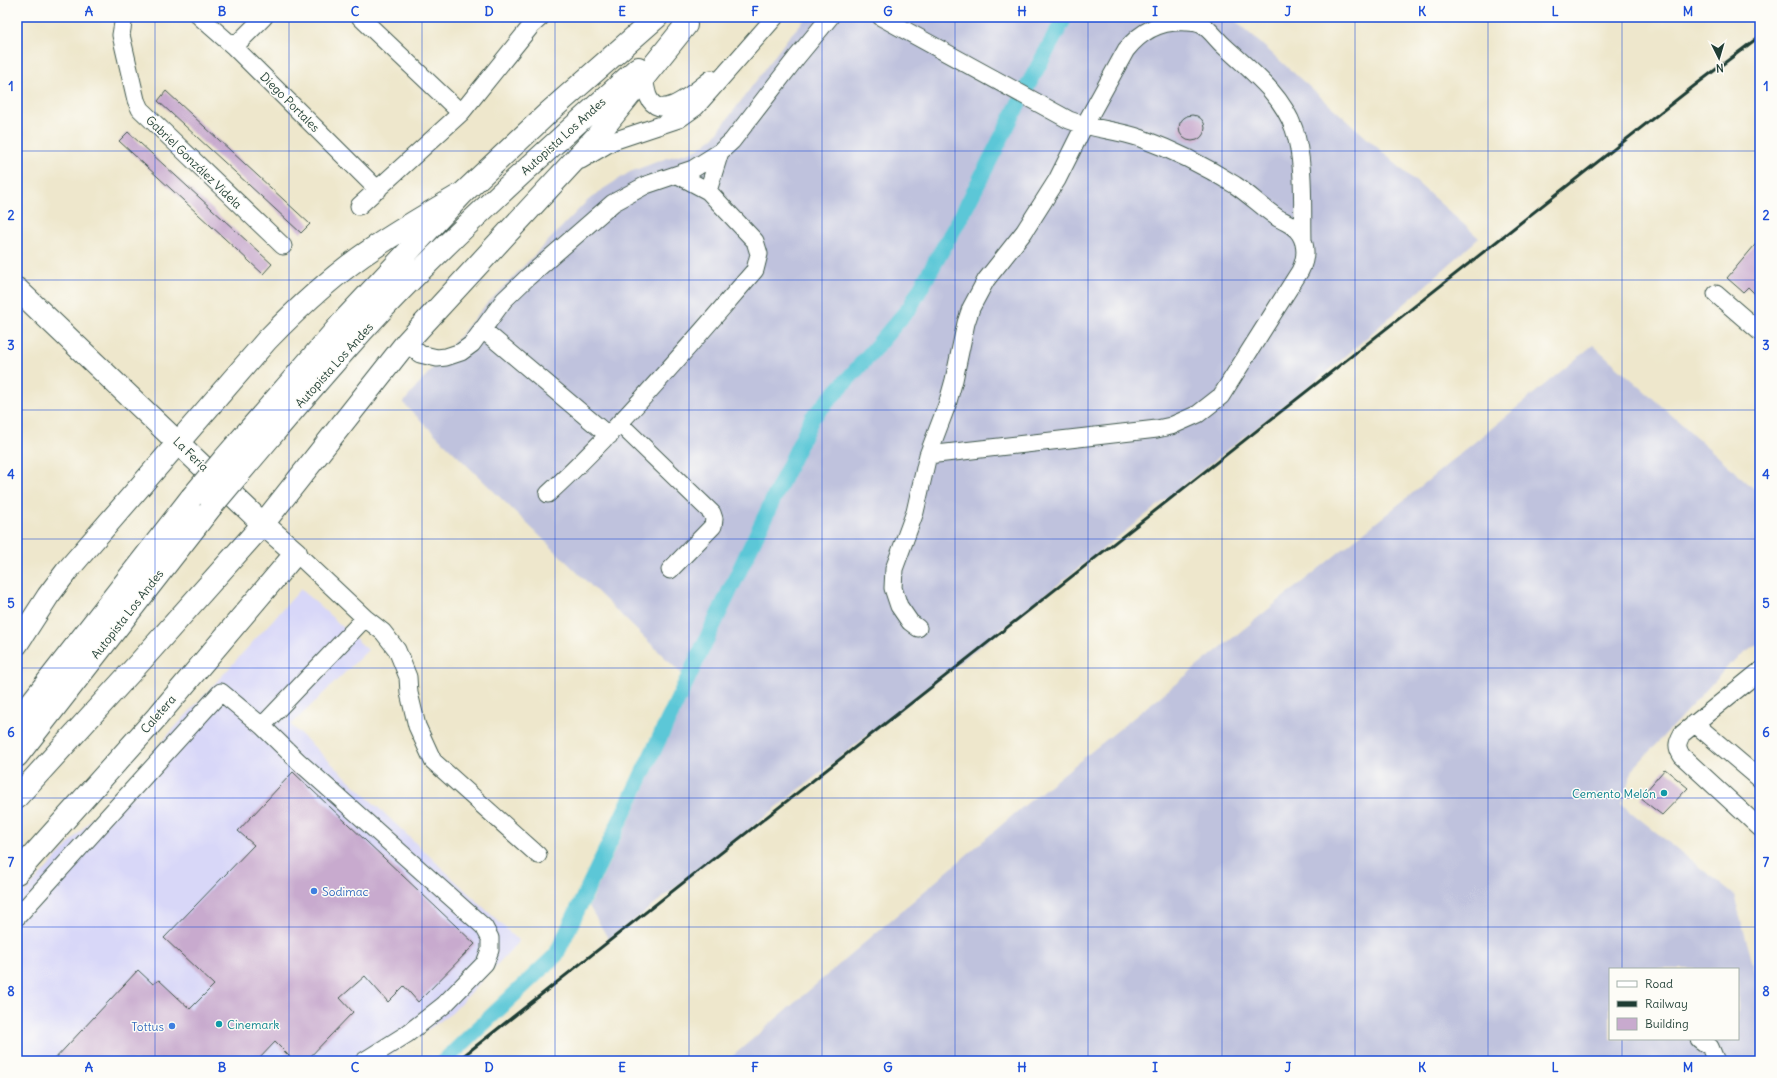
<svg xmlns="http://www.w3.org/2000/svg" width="1777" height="1078" font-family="Delius,sans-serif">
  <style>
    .built { fill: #d8d7f8 }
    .industrial { fill: #bfc2dd; fill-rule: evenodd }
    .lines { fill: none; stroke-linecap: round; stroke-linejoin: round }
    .canal { stroke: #5cc7d7; stroke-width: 16 }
    .building { fill: #c8aace }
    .minor-casing { stroke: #3e564b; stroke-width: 19 }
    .major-casing { stroke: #3e564b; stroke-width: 24 }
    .highway-casing { stroke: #3e564b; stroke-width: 24 }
    .minor { stroke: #fff; stroke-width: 17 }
    .major { stroke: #fff; stroke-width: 22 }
    .highway { stroke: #fff; stroke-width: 22 }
    .rail { stroke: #1f3d34; stroke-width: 3 }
    .highway-bridge-casing { stroke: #3e564b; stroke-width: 24; stroke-linecap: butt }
    .highway-bridge { stroke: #fff; stroke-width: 22 }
    .grid { fill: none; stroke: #1d4ed8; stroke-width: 1; stroke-opacity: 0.55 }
    .culture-dot { fill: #0f9aa8; stroke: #fdfcf7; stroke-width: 1.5 }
    .shop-dot { fill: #3f7fe0; stroke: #fdfcf7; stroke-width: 1.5 }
    .labels { text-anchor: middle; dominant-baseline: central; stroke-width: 3; stroke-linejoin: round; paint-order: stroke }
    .street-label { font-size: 12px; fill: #1f3d34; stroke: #fdfcf7 }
    .culture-label { font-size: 12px; fill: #0d838f; stroke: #fdfcf7; text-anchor: end }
    .shop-label { font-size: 12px; fill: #366cbe; stroke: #fdfcf7; text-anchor: start }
    .neatline { fill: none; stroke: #1d4ed8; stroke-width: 1.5 }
    .grid-label { font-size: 13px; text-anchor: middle; font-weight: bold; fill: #1d4ed8 }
  </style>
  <rect width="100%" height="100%" fill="#fdfcf7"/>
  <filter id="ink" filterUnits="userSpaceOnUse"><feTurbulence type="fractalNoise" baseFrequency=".025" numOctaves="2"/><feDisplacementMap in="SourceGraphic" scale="8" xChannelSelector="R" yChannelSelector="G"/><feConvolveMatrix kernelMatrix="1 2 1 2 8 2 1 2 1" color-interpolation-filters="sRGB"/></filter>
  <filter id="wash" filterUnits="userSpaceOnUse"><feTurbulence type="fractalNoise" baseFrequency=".012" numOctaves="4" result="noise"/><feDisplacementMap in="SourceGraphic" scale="16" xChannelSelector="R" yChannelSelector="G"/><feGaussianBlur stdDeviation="0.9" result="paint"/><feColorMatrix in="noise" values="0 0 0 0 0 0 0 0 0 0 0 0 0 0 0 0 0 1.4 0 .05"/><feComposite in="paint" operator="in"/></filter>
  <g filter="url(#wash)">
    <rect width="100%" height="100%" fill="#eee7cc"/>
    <!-- built -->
    <path class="built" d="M301 589 368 650 291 725 519 941 452 1013 382 1061H17V901Z"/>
    <!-- industrial -->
    <path class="industrial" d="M807 17H1231L1479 238 1339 362 609 940 589 906 692 687 687 679 403 403 485 306 586 202 600 191 630 172 667 158 697 150 714 137 788 38Z
      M1593 345 1760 494V642L1730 664 1633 769 1621 804 1734 895 1756 975 1760 978V1061H727L1020 809 1409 496ZM1610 969H1738V1039H1610Z"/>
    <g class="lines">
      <!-- canal -->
      <path class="canal" d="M444 1061 556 955 812 418 857 369 910 307 964 211 1027 87 1065 17"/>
    </g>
    <g id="blocks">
      <!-- building -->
      <path class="building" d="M166 91 310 224 301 233 158 101Z
        M1179 128a13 13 0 1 1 26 0a13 13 0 1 1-26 0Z
        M128 132 272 264 263 274 119 141Z
        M1760 239V299L1748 287 1743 292 1727 278Z
        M1665 769 1688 788 1662 815 1640 798Z
        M293 772 475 944 418 1002 404 986 388 1002 365 976 340 998 353 1012 306 1061H294L275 1042 257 1061H53L138 970 153 984 159 980 190 1009 214 985 164 938 254 845 238 831Z"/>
    </g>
  </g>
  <g filter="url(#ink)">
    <use href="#blocks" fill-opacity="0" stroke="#3e564b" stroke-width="1"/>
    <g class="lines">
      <!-- minor casing -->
      <g class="minor-casing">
        <path id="minor" d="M124 17 121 35 136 100 140 109 283 246
          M200 17 234 47 378 190
          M360 17 461 113
          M881 17 1069 120C1092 129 1116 130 1140 138 1173 150 1205 166 1235 185 1250 195 1263 208 1278 218 1287 223 1294 225 1300 234 1307 246 1306 259 1300 271L1221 396 1198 414 1171 426 1157 429 928 455
          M234 47 264 17
          M644 78C645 83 646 90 648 96 660 125 696 90 711 79
          M581 160 613 141 679 119 696 107 775 17
          M678 175 708 191 720 152
          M359 206 461 113 531 26 541 17
          M1716 294 1760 332
          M482 329 609 436
          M406 343 420 354 437 358 446 357 461 352 472 344 504 300 528 277 613 203 646 185 693 169 720 152 732 141 797 57 830 17
          M620 424 712 513 714 519 713 526 670 570
          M548 494C623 425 688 347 755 270L759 254 755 241 708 191
          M296 553 365 618 383 632 397 650 408 677 409 693 417 726 433 761 538 855
          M918 628 910 622 899 606 893 588 894 569 915 512 928 455 947 405 954 380 966 323 971 308 986 280 1024 232 1057 180 1084 126 1126 50C1141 31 1162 20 1187 22 1191 22 1198 23 1202 25 1210 29 1217 40 1224 46 1250 70 1282 94 1294 129 1305 161 1302 207 1303 241
          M1760 671 1682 734C1677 743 1676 747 1682 756L1760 828
          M1694 723 1760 779
          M17 917 221 692 262 726
          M1699 1039 1710 1047 1716 1061
          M364 1061 407 1034 444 1005 485 963 490 950V938L484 927 298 761 262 726 365 618"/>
      </g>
      <!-- major casing -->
      <g class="major-casing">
        <path id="major" d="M17 289 263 524 296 553 157 717 17 873"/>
      </g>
      <!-- highway casing -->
      <g class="highway-casing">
        <path id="highway" d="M223 460 347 317 463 193 549 112 657 17
          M238 475C297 406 355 335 419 272 490 201 564 135 638 68
          M17 644 48 596 66 572 267 340C300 306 335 273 375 247 403 228 433 211 463 193
          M17 721 191 498
          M17 756 211 507
          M17 797 140 662 263 524 406 343 596 137 686 25"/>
      </g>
      <!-- minor -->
      <use href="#minor" class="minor"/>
      <!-- major -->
      <use href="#major" class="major"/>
      <!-- highway -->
      <use href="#highway" class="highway"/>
      <!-- rail -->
      <path class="rail" d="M457 1061 1694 86 1760 36"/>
      <!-- highway-bridge casing -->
      <g class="highway-bridge-casing">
        <path id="highway-bridge" d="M191 498 223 460
          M211 507 238 475"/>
      </g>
      <!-- highway-bridge -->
      <use href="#highway-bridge" class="highway-bridge"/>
    </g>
  </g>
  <!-- grid -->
  <path class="grid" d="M155 17V1061M289 17V1061M422 17V1061M555 17V1061M689 17V1061M822 17V1061M955 17V1061M1088 17V1061M1222 17V1061M1355 17V1061M1488 17V1061M1622 17V969M17 151H1760M17 280H1760M17 410H1760M17 539H1760M17 668H1760M17 798H1760M17 927H1760M1622 1039V1061"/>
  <!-- markers -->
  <g class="culture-dot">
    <circle cx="1664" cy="793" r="4"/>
    <circle cx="219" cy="1024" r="4"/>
  </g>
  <g class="shop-dot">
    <circle cx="314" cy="891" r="4"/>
    <circle cx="172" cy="1026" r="4"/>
  </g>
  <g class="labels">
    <!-- street labels -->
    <g class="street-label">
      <text transform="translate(290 102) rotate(45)">Diego Portales</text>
      <text transform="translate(563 136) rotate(-42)">Autopista Los Andes</text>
      <text transform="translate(194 162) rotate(44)">Gabriel González Videla</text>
      <text transform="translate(334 365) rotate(-48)">Autopista Los Andes</text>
      <text transform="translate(191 454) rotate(44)">La Feria</text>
      <text transform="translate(127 614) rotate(-52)">Autopista Los Andes</text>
      <text transform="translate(158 714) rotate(-49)">Caletera</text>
    </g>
    <!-- culture labels -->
    <g class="culture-label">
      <text x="1656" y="793">Cemento Melón</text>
      <text x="227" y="1024" text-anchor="start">Cinemark</text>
    </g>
    <!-- shop labels -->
    <g class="shop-label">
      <text x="322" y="891">Sodimac</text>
      <text x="164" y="1026" text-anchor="end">Tottus</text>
    </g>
  </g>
  <!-- margin -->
  <rect width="1777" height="1078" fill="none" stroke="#fdfcf7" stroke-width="44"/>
  <!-- legend -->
  <rect x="1609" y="968" width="130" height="72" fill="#fdfcf7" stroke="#a4b0a9"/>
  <rect x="1617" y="981" width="20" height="6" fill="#ffffff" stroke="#a4b0a9"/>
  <text x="1645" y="988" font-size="12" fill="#1f3d34">Road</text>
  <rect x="1617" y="1001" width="20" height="6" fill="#1f3d34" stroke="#a4b0a9"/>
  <text x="1645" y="1008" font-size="12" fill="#1f3d34">Railway</text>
  <rect x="1617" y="1018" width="20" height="12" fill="#c8aace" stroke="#a4b0a9"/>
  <text x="1645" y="1028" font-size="12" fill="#1f3d34">Building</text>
  <!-- north arrow -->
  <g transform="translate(1719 58) rotate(175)" stroke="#fdfcf7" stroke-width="3" paint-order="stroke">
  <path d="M0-3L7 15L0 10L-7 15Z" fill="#1f3d34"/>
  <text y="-6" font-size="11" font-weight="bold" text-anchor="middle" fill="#1f3d34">N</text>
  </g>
  <rect x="22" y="22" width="1733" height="1034" class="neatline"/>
  <g class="grid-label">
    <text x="89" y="16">A</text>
    <text x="222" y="16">B</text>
    <text x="355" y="16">C</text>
    <text x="489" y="16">D</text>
    <text x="622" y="16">E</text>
    <text x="755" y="16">F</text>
    <text x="888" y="16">G</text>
    <text x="1022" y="16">H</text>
    <text x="1155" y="16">I</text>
    <text x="1288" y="16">J</text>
    <text x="1422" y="16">K</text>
    <text x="1555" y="16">L</text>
    <text x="1688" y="16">M</text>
    <text x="11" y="91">1</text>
    <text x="1766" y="91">1</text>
    <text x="11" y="220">2</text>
    <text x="1766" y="220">2</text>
    <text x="11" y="350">3</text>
    <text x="1766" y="350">3</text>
    <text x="11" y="479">4</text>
    <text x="1766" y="479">4</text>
    <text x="11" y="608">5</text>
    <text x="1766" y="608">5</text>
    <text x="11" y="737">6</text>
    <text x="1766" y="737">6</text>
    <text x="11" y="867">7</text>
    <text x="1766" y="867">7</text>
    <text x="11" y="996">8</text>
    <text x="1766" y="996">8</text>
    <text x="89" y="1072">A</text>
    <text x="222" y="1072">B</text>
    <text x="355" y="1072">C</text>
    <text x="489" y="1072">D</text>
    <text x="622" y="1072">E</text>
    <text x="755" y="1072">F</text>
    <text x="888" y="1072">G</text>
    <text x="1022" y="1072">H</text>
    <text x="1155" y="1072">I</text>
    <text x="1288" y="1072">J</text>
    <text x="1422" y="1072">K</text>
    <text x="1555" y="1072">L</text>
    <text x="1688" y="1072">M</text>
  </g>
</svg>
